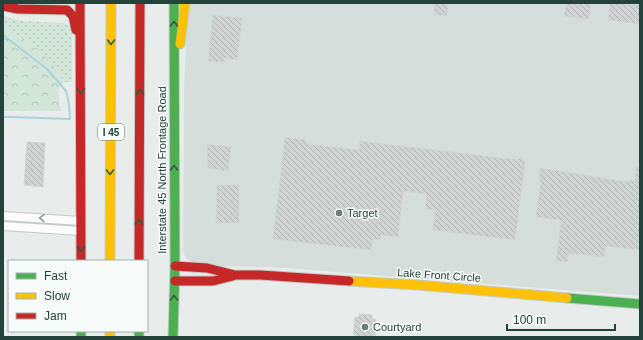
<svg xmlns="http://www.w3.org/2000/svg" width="643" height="340" font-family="Helvetica,sans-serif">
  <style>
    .built { fill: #d6dedb }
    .forest { fill: url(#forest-crowns) }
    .garden { fill: url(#garden-dots) }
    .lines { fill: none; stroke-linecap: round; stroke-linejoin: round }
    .stream { stroke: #a9d4db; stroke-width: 2 }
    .building { fill: url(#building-back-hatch); stroke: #d1d6d4 }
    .street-casing { stroke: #c5cac8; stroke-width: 10 }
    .fast-casing { stroke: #c3cbc8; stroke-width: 11 }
    .slow-casing { stroke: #c3cbc8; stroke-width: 11 }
    .jam-casing { stroke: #c3cbc8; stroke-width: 11 }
    .street { stroke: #fcfcfc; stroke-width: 8 }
    .fast { stroke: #4caf50; stroke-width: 9 }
    .slow { stroke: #ffc107; stroke-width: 9 }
    .jam { stroke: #c62828; stroke-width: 9 }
    .oneway { stroke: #2e5d40 }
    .oneway2 { stroke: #909f9b }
    .poi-dot { fill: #697e78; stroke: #f7fbf9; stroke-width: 1.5 }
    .labels { text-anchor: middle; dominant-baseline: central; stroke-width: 3; stroke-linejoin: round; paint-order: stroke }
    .shield { fill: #f7fbf9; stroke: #637a73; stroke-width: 1 }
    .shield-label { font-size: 10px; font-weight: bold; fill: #24423a }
    .street-label { font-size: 11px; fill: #24423a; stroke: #f7fbf9 }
    .poi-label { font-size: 11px; fill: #24423a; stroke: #f7fbf9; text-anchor: start }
  </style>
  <defs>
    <pattern id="forest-crowns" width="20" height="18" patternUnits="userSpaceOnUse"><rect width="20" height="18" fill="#d1e6d8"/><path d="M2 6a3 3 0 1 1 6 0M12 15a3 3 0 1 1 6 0" fill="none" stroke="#b3c6ba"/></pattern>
    <pattern id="garden-dots" width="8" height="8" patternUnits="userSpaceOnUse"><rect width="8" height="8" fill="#d1e6d8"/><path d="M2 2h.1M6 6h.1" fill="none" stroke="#b3c6ba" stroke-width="1.8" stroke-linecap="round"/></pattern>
    <pattern id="building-back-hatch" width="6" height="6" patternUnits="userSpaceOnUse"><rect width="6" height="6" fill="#cfd4d2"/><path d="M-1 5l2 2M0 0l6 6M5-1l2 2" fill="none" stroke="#b2b7b5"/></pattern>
  </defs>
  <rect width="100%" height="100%" fill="#e8edeb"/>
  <!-- built -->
  <path class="built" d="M188 3H640V296L286 268 224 266 193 263 186 258 183 252 184 87Z"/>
  <!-- forest -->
  <path class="forest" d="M3 27C22 37 41 49 54 66 58 70 61 77 64 82L58 90 61 111H3Z"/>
  <!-- garden -->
  <path class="garden" d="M3 16 21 21 64 23 69 26 72 32V82H64C61 77 58 70 54 66 41 49 22 37 3 27Z"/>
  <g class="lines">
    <!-- stream -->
    <path class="stream" d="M3 35 47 69 66 91 69 104 70 119 11 117H3"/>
  </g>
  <!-- building -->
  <path class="building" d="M435 3H448L447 16 434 15Z
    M566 3H591L589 19 564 16Z
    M610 3 640 5V24L608 20Z
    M213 15 242 18 237 60 225 58 224 62 208 61Z
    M285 137 306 140V144L359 150 360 141 518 160 521 157 525 162 515 240 433 230 435 210 425 209 427 194 403 191 398 237 381 235 380 240 373 239 371 250 273 239Z
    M27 142 45 143 43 187 24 185Z
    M207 144 231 147 228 171 208 168Z
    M636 167H640V250L605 246 604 257 568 253 567 262 556 261 561 220 536 217 541 181H539L540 168 627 182V180H635Z
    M217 185H239V223H216Z
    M359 314 372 315V319H376L375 337H355V334H353L355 317H359Z"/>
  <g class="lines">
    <!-- street casing -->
    <g class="street-casing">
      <path id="street" d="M3 216 81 221
        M3 226 81 231"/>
    </g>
    <!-- fast casing -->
    <g class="fast-casing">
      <path id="fast" d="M567 298 640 304
        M81 331V337
        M139 331V337
        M173 337 175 266 174 3"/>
    </g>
    <!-- slow casing -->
    <g class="slow-casing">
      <path id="slow" d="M180 44 185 3
        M110 261 111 3
        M349 281 418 285 567 298
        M110 331V337"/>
    </g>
    <!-- jam casing -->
    <g class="jam-casing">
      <path id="jam" d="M80 3 81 261
        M3 6 18 9 67 10 73 16 76 30
        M139 261 140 3
        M175 266 207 268 235 275H260L349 281
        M175 281H213L233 276"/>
    </g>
    <!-- street -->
    <use href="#street" class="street"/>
    <!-- fast -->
    <use href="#fast" class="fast"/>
    <!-- slow -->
    <use href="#slow" class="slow"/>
    <!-- jam -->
    <use href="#jam" class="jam"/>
  </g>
  <!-- one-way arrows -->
  <defs><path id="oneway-chevron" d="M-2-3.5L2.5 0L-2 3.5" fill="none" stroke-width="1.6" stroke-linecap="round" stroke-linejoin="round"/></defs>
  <g class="oneway">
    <use href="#oneway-chevron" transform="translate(174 24) rotate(-90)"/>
    <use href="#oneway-chevron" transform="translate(111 42) rotate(90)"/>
    <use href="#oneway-chevron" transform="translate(81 91) rotate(90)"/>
    <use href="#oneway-chevron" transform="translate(140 92) rotate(-90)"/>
    <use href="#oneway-chevron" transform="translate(174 168) rotate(-91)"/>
    <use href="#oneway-chevron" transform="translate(110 172) rotate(90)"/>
    <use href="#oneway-chevron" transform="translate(139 222) rotate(-90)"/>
    <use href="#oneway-chevron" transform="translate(81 249) rotate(90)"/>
    <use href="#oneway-chevron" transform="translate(174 298) rotate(-89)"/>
  </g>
  <use class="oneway2" href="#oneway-chevron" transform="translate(42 218) rotate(-177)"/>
  <!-- markers -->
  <g class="poi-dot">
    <circle cx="339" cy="213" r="4"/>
    <circle cx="365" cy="327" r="4"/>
  </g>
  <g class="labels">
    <!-- shield labels -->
    <rect class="shield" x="98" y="124" width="26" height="16" rx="3"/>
    <g class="shield-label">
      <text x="111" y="132">I 45</text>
    </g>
    <!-- street labels -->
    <g class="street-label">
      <text transform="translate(162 170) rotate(-90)">Interstate 45 North Frontage Road</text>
      <text transform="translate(439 275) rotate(4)">Lake Front Circle</text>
    </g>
    <!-- poi labels -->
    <g class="poi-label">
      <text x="347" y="213">Target</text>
      <text x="373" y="327">Courtyard</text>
    </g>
  </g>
  <!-- border -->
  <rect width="643" height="340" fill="none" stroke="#24423a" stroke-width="8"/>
  <!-- legend -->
  <rect x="8" y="260" width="140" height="72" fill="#f7fbf9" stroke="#a3b1ad"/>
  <rect x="16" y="273" width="20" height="6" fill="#4caf50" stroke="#a3b1ad"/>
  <text x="44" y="280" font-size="12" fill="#24423a">Fast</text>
  <rect x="16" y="293" width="20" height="6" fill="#ffc107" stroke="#a3b1ad"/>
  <text x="44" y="300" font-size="12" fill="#24423a">Slow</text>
  <rect x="16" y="313" width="20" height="6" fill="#c62828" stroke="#a3b1ad"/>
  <text x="44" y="320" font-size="12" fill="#24423a">Jam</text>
  <!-- scale -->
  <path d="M507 324v6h108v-6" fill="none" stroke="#24423a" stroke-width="2"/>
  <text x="513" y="324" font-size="12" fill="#24423a" stroke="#f7fbf9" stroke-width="3" paint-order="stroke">100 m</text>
</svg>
